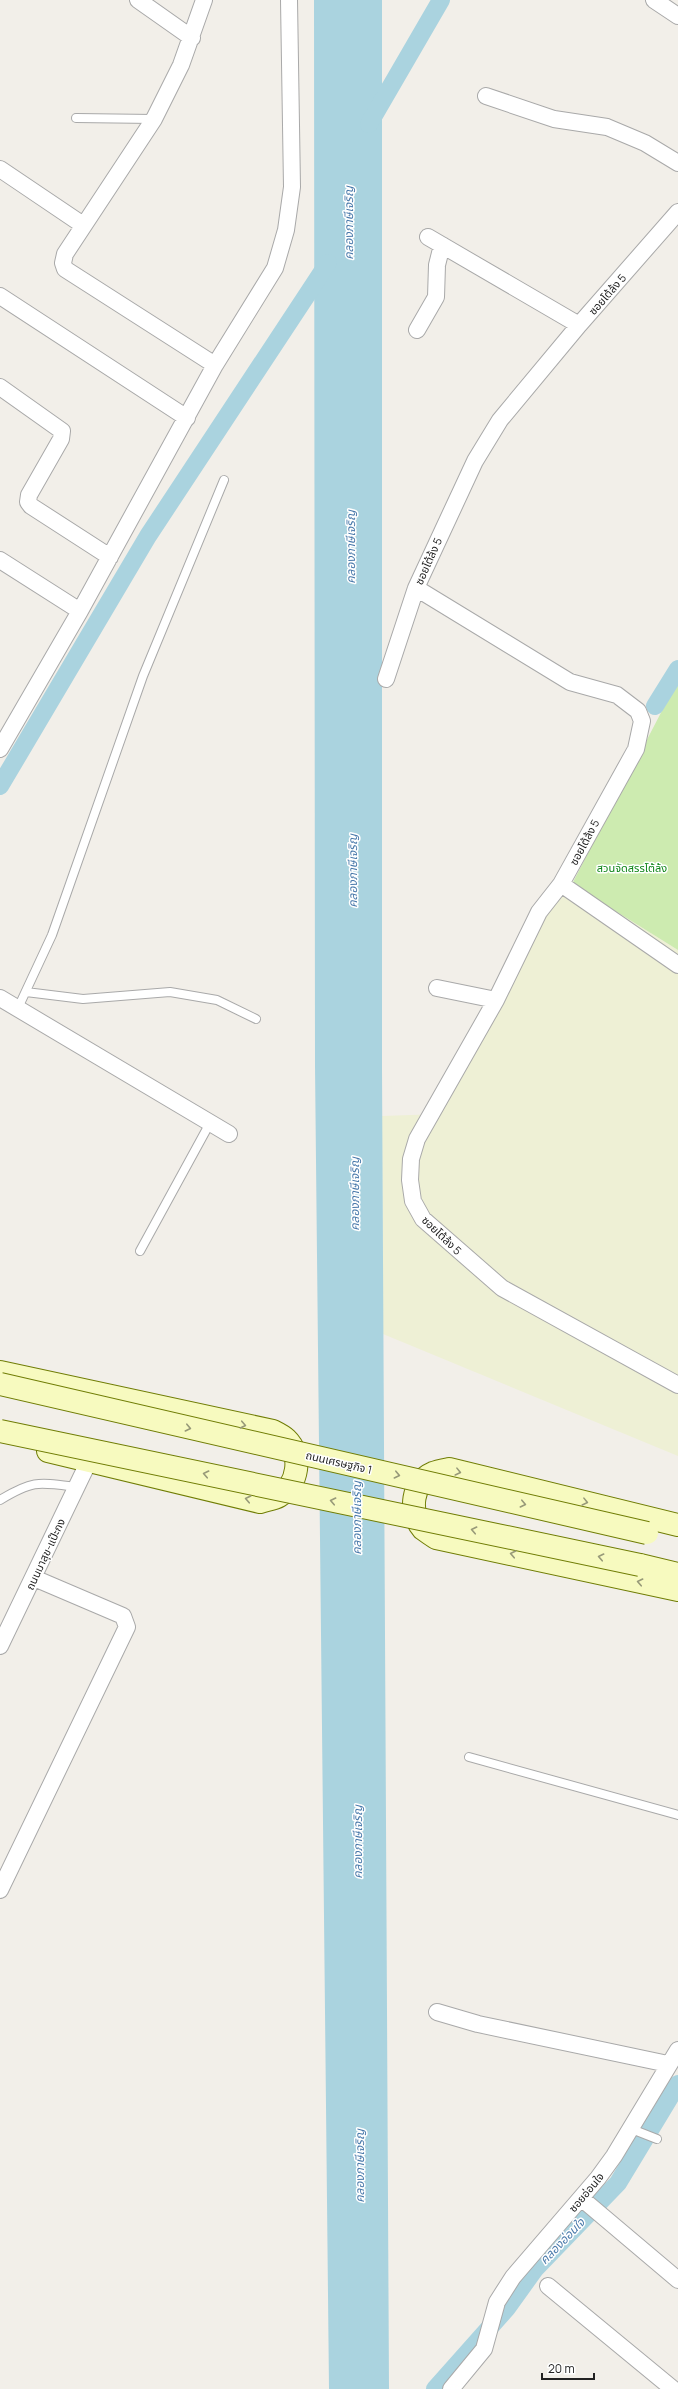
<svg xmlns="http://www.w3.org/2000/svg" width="678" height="2389" font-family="Manrope,'Noto Sans Thai',sans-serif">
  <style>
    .farmland { fill: #eef0d5 }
    .grass { fill: #cdebb0 }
    .water { fill: #aad3df }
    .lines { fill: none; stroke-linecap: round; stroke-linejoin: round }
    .canal { stroke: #aad3df; stroke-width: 18 }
    .service-casing { stroke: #a9a9a9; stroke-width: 10 }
    .minor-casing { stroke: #a9a9a9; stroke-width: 18 }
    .secondary-casing { stroke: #707d05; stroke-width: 24 }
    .service { stroke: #fff; stroke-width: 8 }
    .minor { stroke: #fff; stroke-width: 16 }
    .secondary { stroke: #f7fabf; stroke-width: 22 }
    .secondary-bridge-casing { stroke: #707d05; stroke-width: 24; stroke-linecap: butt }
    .secondary-bridge { stroke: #f7fabf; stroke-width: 22 }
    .oneway { stroke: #979978 }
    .labels { text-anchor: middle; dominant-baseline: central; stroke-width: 3; stroke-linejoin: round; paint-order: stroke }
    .street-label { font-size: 11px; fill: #222; stroke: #fff }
    .park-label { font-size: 11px; fill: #0c8416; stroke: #fff }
    .water-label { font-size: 12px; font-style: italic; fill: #4a7aab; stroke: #fff }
  </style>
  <rect width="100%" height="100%" fill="#f2efe9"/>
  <!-- farmland -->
  <path class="farmland" d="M572 884 678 950V1456L383 1334 382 1116 440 1114 550 907Z"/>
  <!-- grass -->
  <path class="grass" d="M678 665V950L572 884 666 703Z"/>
  <!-- water -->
  <path class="water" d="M314 0H382V1069L389 2389H329L315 1066Z"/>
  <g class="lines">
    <!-- canal -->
    <path class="canal" d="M369 124 441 0
      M655 706 678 669
      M0 786 148 536 328 263
      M435 2389 507 2308 535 2269 618 2183 678 2084"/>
    <!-- service casing -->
    <g class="service-casing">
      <path id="service" d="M76 118 154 119
        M26 992 83 999 170 992 217 1000 256 1019
        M18 1008 52 935 143 676 224 480
        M140 1251 210 1123
        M0 1500C33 1480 38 1482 76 1487
        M469 1757 678 1815
        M629 2128 657 2139"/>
    </g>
    <!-- minor casing -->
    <g class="minor-casing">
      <path id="minor" d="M138 0 192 38
        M204 0 181 65 154 119 65 254 63 263 65 269 215 365
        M654 0 678 16
        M486 96 554 119 607 127 645 143 678 163
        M0 169 83 225
        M678 212 579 325 500 420 475 461 416 588 570 682 617 695 638 711 642 721 636 749 561 884 539 912 496 1000 417 1139 411 1159 410 1180 413 1201 423 1219 502 1288 678 1385
        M428 237 579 325
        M0 296 187 418
        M417 330 436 297 437 265 442 245
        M0 387 62 431 61 439 29 495 28 502 31 506 110 557
        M0 560 80 611
        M386 679 416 588
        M0 749 80 611 215 365 275 268 286 230 292 187 289 0
        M561 884 678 965
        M437 988 496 1000
        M0 998 229 1134
        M0 1646 89 1461
        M0 1890 127 1627 123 1616 34 1578
        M437 2012 478 2024 668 2064
        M581 2198 678 2280
        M548 2286 673 2389
        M451 2389 484 2349 497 2302 513 2277 598 2178 614 2156 678 2050"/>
    </g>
    <!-- secondary casing -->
    <g class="secondary-casing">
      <path id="secondary" d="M0 1372 273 1431C277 1433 283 1436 286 1439 303 1455 298 1485 279 1496 274 1499 266 1500 260 1502L48 1451
        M678 1525 449 1469C444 1470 438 1471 433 1473 412 1482 408 1512 423 1529 427 1532 432 1535 436 1538L678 1590
        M640 1565 678 1574"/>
    </g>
    <!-- service -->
    <use href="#service" class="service"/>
    <!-- minor -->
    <use href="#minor" class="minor"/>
    <!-- secondary -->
    <use href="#secondary" class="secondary"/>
    <!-- secondary-bridge casing -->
    <g class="secondary-bridge-casing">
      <path id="secondary-bridge" d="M0 1384 647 1533
        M0 1431 640 1565"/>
    </g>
    <!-- secondary-bridge -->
    <use href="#secondary-bridge" class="secondary-bridge"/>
  </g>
  <!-- one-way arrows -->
  <defs><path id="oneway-chevron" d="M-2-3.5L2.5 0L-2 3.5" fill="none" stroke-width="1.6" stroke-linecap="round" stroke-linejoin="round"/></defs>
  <g class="oneway">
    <use href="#oneway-chevron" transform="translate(243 1425) rotate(12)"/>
    <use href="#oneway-chevron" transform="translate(188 1428) rotate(13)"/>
    <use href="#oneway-chevron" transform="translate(458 1472) rotate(14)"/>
    <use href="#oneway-chevron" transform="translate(206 1474) rotate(-168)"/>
    <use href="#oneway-chevron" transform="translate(397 1475) rotate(13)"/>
    <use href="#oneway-chevron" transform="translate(248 1499) rotate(-168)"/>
    <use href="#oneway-chevron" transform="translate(333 1501) rotate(-168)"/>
    <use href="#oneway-chevron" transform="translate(585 1502) rotate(14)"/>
    <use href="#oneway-chevron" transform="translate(523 1504) rotate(13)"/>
    <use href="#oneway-chevron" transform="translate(474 1530) rotate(-168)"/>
    <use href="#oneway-chevron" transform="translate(513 1554) rotate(-168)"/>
    <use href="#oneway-chevron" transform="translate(601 1557) rotate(-168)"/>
    <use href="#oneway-chevron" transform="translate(640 1582) rotate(-168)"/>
  </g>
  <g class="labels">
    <!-- street labels -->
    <g class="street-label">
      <text transform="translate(607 294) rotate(-49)">ซอยโต้ล้ง 5</text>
      <text transform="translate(428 561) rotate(-66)">ซอยโต้ล้ง 5</text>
      <text transform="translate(584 842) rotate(-62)">ซอยโต้ล้ง 5</text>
      <text transform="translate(442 1235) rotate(44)">ซอยโต้ล้ง 5</text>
      <text transform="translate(339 1462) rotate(13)">ถนนเศรษฐกิจ 1</text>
      <text transform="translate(45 1554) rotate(-65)">ถนนมาสุข-แป๊ะกง</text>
      <text transform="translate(586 2192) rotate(-50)">ซอยอ่อนใจ</text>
    </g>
    <!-- park labels -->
    <g class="park-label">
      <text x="632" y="867">สวนจัดสรรโต้ล้ง</text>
    </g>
    <!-- water labels -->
    <g class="water-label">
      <text transform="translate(348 223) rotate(-90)">คลองภาษีเจริญ</text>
      <text transform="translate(350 547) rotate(-90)">คลองภาษีเจริญ</text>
      <text transform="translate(352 871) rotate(-90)">คลองภาษีเจริญ</text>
      <text transform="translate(354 1194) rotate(-90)">คลองภาษีเจริญ</text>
      <text transform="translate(356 1518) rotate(-90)">คลองภาษีเจริญ</text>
      <text transform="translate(357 1842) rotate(-90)">คลองภาษีเจริญ</text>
      <text transform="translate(359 2166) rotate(-90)">คลองภาษีเจริญ</text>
      <text transform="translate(562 2241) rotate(-46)">คลองอ่อนใจ</text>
    </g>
  </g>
  <!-- scale -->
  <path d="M542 2373v6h52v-6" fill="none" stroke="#222222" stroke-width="2"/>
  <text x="548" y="2373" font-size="12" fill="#222222" stroke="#ffffff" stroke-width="3" paint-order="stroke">20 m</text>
</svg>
